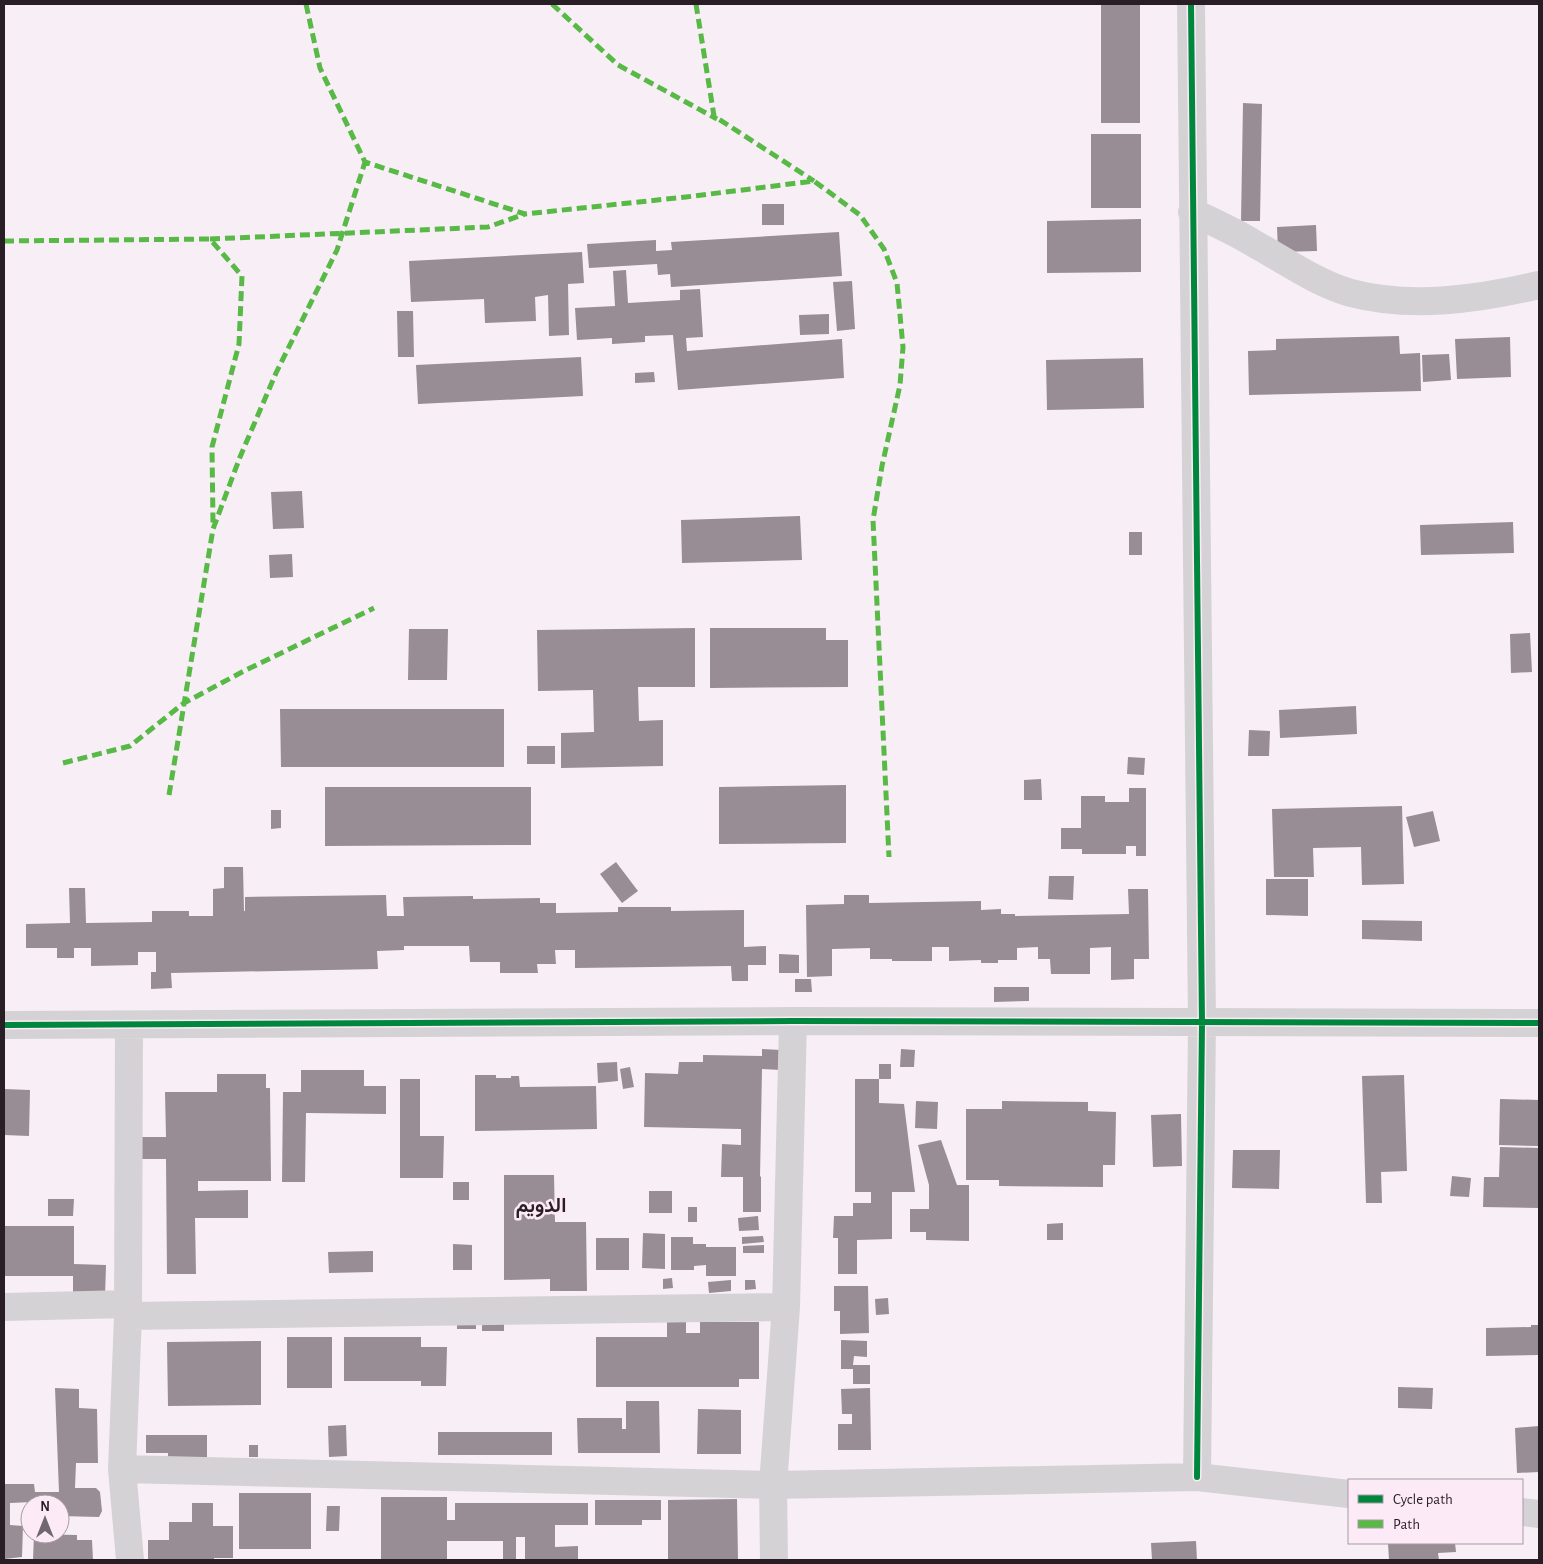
<svg xmlns="http://www.w3.org/2000/svg" width="1543" height="1564" font-family="'Alegreya Sans',Vazirmatn,sans-serif">
  <style>
    .building { fill: #988c95 }
    .lines { fill: none; stroke-linecap: round; stroke-linejoin: round }
    .minor { stroke: #d5d2d5; stroke-width: 28 }
    .quiet { stroke: #58b947; stroke-width: 5; stroke-dasharray: 10 5; stroke-linecap: butt }
    .cycleway-casing { stroke: #fcebf7; stroke-width: 9 }
    .cycleway { stroke: #00873e; stroke-width: 6 }
    .labels { text-anchor: middle; dominant-baseline: central; stroke-width: 5; stroke-linejoin: round; paint-order: stroke }
    .quarter-label { font-size: 20px; font-weight: bold; fill: #291e26; stroke: #fcebf7 }
  </style>
  <rect width="100%" height="100%" fill="#f8eff6"/>
  <!-- building -->
  <path class="building" d="M1101 4H1140V123H1101Z
    M1243 103 1262 104 1260 221H1241Z
    M1091 134H1141V208H1091Z
    M762 204H784V225H762Z
    M1141 219V272L1047 273V221Z
    M1316 225 1317 251 1278 252 1277 227Z
    M839 232 842 276 671 287 670 274 658 275 657 264 589 268 587 244 656 240V251L672 250 671 242Z
    M582 252 584 283 568 284 569 335 549 336 548 295 535 297 536 321 485 323 484 299 411 302 409 261Z
    M626 270 628 303 680 300V290L700 289 703 337 686 338 687 351 842 339 844 378 678 390 673 335 645 336V342L612 344V338L577 340 575 308 615 306 613 271Z
    M852 281 855 329 837 331 833 282Z
    M397 311H413L414 357H398Z
    M829 314V334L800 335 799 315Z
    M1399 336 1400 354 1420 353 1421 391 1249 395 1248 351 1276 350V339Z
    M1510 337 1511 377 1457 379 1455 339Z
    M1449 354 1451 380 1423 382 1422 355Z
    M581 357 583 396 418 404 416 365Z
    M1143 358 1144 408 1047 410 1046 360Z
    M654 372 655 382 635 383V373Z
    M302 491 304 528 273 529 271 492Z
    M800 516 802 560 682 563 681 520Z
    M1513 522 1514 553 1421 555 1420 525Z
    M1129 532H1142V555H1129Z
    M292 554 293 577 270 578 269 555Z
    M695 628V687H638L639 721 663 720V766L561 768V733L594 732 593 690 538 691 537 630Z
    M710 628H826V640H848V687L710 688Z
    M409 629H448L447 680H408Z
    M1530 633 1532 672 1511 673 1510 634Z
    M1356 706 1357 734 1280 738 1279 710Z
    M280 709H504V767H281Z
    M1249 730 1270 731 1269 756H1248Z
    M527 746H555V764H527Z
    M1128 757 1145 758 1144 775 1127 774Z
    M1041 779 1042 800H1024V780Z
    M846 785V843L719 844V787Z
    M325 787H531V845L325 846Z
    M1129 788H1146V856H1136V846H1126V854H1082V849H1061V828H1081V796H1105V802H1129Z
    M1402 806 1404 884 1362 885 1361 847 1313 848 1314 877H1274L1272 809Z
    M271 810H281V828L271 829Z
    M1433 811 1440 841 1414 847 1406 817Z
    M616 862 638 891 622 903 600 874Z
    M224 867H243L244 911H245V897L386 895 387 916H404L403 897 473 896V899L540 898V903H556V913L618 912V907H671V911L744 910V947L766 946V965H748V981H732L731 966 575 968V950H555L556 964H537L538 973H500V962H470L469 946H404V950L377 951 378 969 171 973 172 988 151 989V972H156V952H138V965L91 966V948H74V958H57V948H26V924L70 923 69 888H85L86 923 152 922V911H189V916H213V889L224 888Z
    M1049 876H1074L1073 900 1048 899Z
    M1266 879H1308V916L1266 915Z
    M1128 889H1148L1149 959H1134V979L1111 980V947L1090 948V974H1051L1050 959H1038V947L1017 948V960H998V963H981V960L949 961V947H932V961H892V959H870V948L832 949V976L807 977 806 905 844 904V895H869V903L981 901V910L1001 909V914H1015V916L1129 914Z
    M1362 920 1422 921V941L1362 939Z
    M779 954 799 955V973H779Z
    M795 979H811L812 992H795Z
    M994 987H1029V1001L994 1002Z
    M762 1049 781 1050V1070L762 1069 760 1177 761 1176V1212H743V1177H721L722 1144 741 1145V1129L644 1127 645 1073 678 1074 679 1062H703V1055L762 1056Z
    M901 1049 915 1050 914 1067H900Z
    M617 1062 618 1081 598 1083 597 1063Z
    M879 1064H891V1079H879Z
    M630 1067 634 1087 623 1089 620 1069Z
    M301 1070H364V1086H386V1114L306 1113 305 1182H282L283 1092H301Z
    M217 1074H266V1088H270L271 1181H198V1191L248 1190V1218H195L196 1274H167L166 1159H140V1137H166L165 1092H217Z
    M475 1075H496V1078H511V1076H519L520 1087 596 1086 597 1129 475 1131Z
    M1404 1075 1407 1171 1381 1172 1382 1203H1366L1362 1076Z
    M400 1079H420V1136H444L443 1178H400Z
    M855 1079H879V1103L904 1104 915 1192H892V1239L857 1240V1274H838V1238H833L834 1216H853V1203H871V1192H855Z
    M4 1089 30 1090 29 1136 4 1135Z
    M1500 1099 1539 1100V1146L1499 1145Z
    M916 1101 938 1102 937 1129 915 1128Z
    M1002 1101 1088 1102V1111L1116 1112 1115 1165H1103V1187L999 1186V1180H966V1109H1002Z
    M1181 1114 1182 1166 1153 1167 1151 1115Z
    M941 1140 957 1185H969V1241L926 1240V1232H910V1209H929V1185L918 1145Z
    M1500 1147 1539 1148V1208L1483 1207 1484 1177H1499Z
    M1233 1150H1280L1279 1189 1232 1188Z
    M504 1175H554L555 1222H586L587 1291H550V1279L504 1280Z
    M1452 1176 1471 1178 1469 1197 1450 1196Z
    M453 1182H469V1200H453Z
    M649 1191H672V1213H649Z
    M48 1199H74L73 1216H48Z
    M688 1207H697V1222H688Z
    M758 1216 759 1230 739 1231 738 1218Z
    M1063 1223V1240H1047V1224Z
    M4 1226H74V1264L106 1265 105 1297H73V1276H4Z
    M643 1233 665 1234V1269L642 1268Z
    M763 1236 764 1242 742 1244V1237Z
    M671 1237H693V1244H706V1247H736V1276H706V1265L694 1266V1270H671Z
    M596 1238H629V1270H596Z
    M453 1244 472 1245V1270H453Z
    M764 1245V1253H743V1246Z
    M373 1251V1272L329 1273 328 1252Z
    M672 1278 673 1288 663 1289V1279Z
    M731 1280V1291L709 1293 708 1282Z
    M745 1280H755L756 1289 745 1290Z
    M834 1286H868L869 1333 840 1334V1311H834Z
    M888 1298 889 1314 876 1315 875 1299Z
    M457 1317H476V1329H457Z
    M686 1317V1333H700V1322H759V1379H739V1387H596V1337H667V1318Z
    M482 1320H504V1331H482Z
    M1531 1325H1539V1355L1486 1356V1328L1531 1327Z
    M287 1337H332V1388H287Z
    M344 1337H421V1347H447L446 1386H421V1381H344Z
    M841 1340 867 1341V1357L854 1356 853 1365H870V1384H853V1369H841Z
    M261 1341V1405L168 1406 167 1342Z
    M1398 1387 1433 1388 1432 1409 1398 1408Z
    M55 1388 79 1389V1408L97 1409 98 1463H76L75 1488H96L100 1492 102 1511 99 1517 60 1516V1504H32V1502L10 1503V1525L23 1526 22 1557 4 1559V1484H34L35 1492H59Z
    M870 1388 871 1450H838V1424H852V1414H842L841 1389Z
    M626 1401H659L660 1453H578L577 1418H622V1429H626Z
    M698 1409 741 1410V1454H697Z
    M346 1425 347 1456 329 1457 328 1426Z
    M1539 1426V1472L1517 1473 1515 1428Z
    M438 1432H552V1455H438Z
    M146 1435H207V1457H168V1453H146Z
    M249 1445H258V1457H249Z
    M239 1493H311V1549H239Z
    M381 1497H447V1520H455V1503H588V1525H555V1547L578 1546V1560H525V1537H516V1559H503V1541H447V1560H381Z
    M737 1499 738 1560H668V1500Z
    M595 1500H661V1520H642V1525H595Z
    M192 1503H213V1526H233V1558H214V1560L148 1559V1540H169V1522H192Z
    M327 1506H340L339 1531H326Z
    M34 1534 77 1535V1540H92L93 1560H33Z
    M1196 1541 1197 1560H1152L1151 1543Z
    M1388 1543H1455L1456 1552 1438 1553 1439 1560H1389Z"/>
  <g class="lines">
    <!-- minor -->
    <path class="minor" d="M1191 4 1202 1023 1197 1477
      M1192 212C1213 222 1234 231 1253 243 1284 260 1316 283 1351 293 1412 309 1479 299 1539 285
      M4 1025 793 1021 1539 1023
      M129 1025 128 1316 122 1469 130 1560
      M4 1307 128 1304
      M128 1316 786 1307
      M122 1469 773 1485 1197 1477 1349 1494
      M1522 1512 1539 1514
      M774 1560 773 1485 786 1307 793 1021"/>
    <!-- quiet -->
    <path class="quiet" d="M306 4 320 68 365 162 525 214 686 197 814 181 860 215 884 249 897 283 903 347 900 385 882 466 873 520 889 857
      M552 4 618 65 717 119
      M696 4 714 116 814 181
      M210 239 488 227 525 214
      M4 241 210 239 242 276 239 344 212 447 213 524
      M63 763 130 746 184 703 244 671 374 608
      M169 795 213 529 240 457 276 373 337 250 365 162"/>
    <!-- cycleway casing -->
    <g class="cycleway-casing">
      <path id="cycleway" d="M1191 4 1202 1023 1197 1477
        M4 1025 793 1021 1539 1023"/>
    </g>
    <!-- cycleway -->
    <use href="#cycleway" class="cycleway"/>
  </g>
  <g class="labels">
    <!-- quarter labels -->
    <g class="quarter-label">
      <text x="541" y="1206">الدويم</text>
    </g>
  </g>
  <!-- border -->
  <rect width="1543" height="1564" fill="none" stroke="#291e26" stroke-width="10"/>
  <!-- legend -->
  <rect x="1348" y="1479" width="175" height="65" fill="#fcebf7" stroke="#a899a3"/>
  <rect x="1358" y="1495" width="25" height="8" fill="#00873e" stroke="#a899a3"/>
  <text x="1393" y="1504" font-size="15" fill="#291e26">Cycle path</text>
  <rect x="1358" y="1520" width="25" height="8" fill="#58b947" stroke="#a899a3"/>
  <text x="1393" y="1529" font-size="15" fill="#291e26">Path</text>
  <!-- north arrow -->
  <g transform="translate(45 1519)"><circle r="24" fill="#fcebf7" stroke="#a899a3"/>
  <path d="M0-4L9 19L0 12L-9 19Z" fill="#71676f"/>
  <text y="-8" font-size="14" font-weight="bold" text-anchor="middle" fill="#291e26">N</text>
  </g>
</svg>
